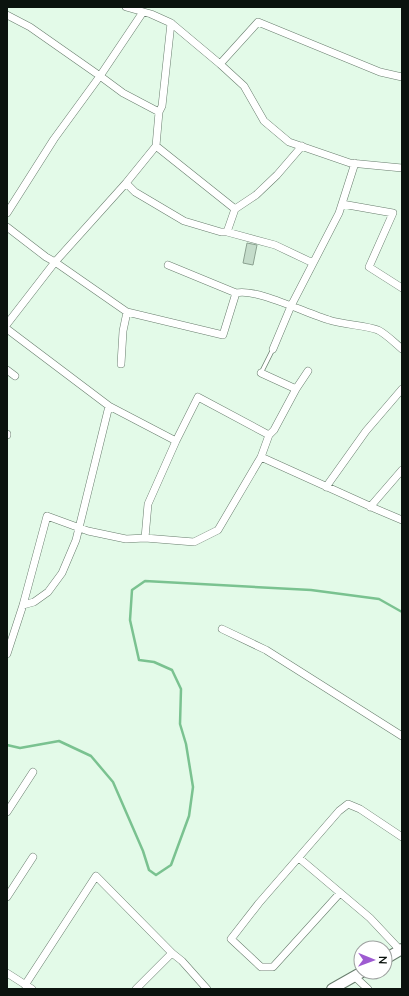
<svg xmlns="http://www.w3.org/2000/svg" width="409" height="996" font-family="Lato,sans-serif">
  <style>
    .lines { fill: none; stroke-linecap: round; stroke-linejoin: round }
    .stream { stroke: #7ac290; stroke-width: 2.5 }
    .building { fill: #c4dcca; stroke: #8ba190 }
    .lane-casing { stroke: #687d6d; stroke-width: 5 }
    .street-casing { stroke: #687d6d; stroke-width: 8 }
    .secondary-casing { stroke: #687d6d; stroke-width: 12 }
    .lane { stroke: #fff; stroke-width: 3.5 }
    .street { stroke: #fff; stroke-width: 7 }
    .secondary { stroke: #fff; stroke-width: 10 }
  </style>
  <rect width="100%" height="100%" fill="#e3fae8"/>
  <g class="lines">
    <!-- stream -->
    <path class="stream" d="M7 745 20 748 59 741 91 756 113 782 143 851 149 870 156 875 171 865 189 816 193 787 186 744 180 724 181 689 172 670 154 662 139 660 130 620 132 590 145 581 311 590 379 599 402 612"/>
  </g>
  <!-- building -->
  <path class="building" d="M247 243 257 245 253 265 243 263Z"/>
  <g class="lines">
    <!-- lane casing -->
    <g class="lane-casing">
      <path id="lane" d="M261 373 273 349"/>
    </g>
    <!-- street casing -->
    <g class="street-casing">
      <path id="street" d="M126 7 151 14 171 23 220 64 244 86 264 121 289 142 350 163 402 168
        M143 12 100 76 123 93 159 112
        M7 15 30 27 100 76 54 139 7 213
        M220 64 258 22 380 72 402 77
        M156 146 235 209
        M126 183 135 192 184 221 221 232H227L275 245 313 263
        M342 204 393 213 369 267 402 288
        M7 227 46 257 55 262 127 312
        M227 232 235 209 256 195 277 175 302 146
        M168 265 236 293C257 288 307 314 329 320 344 325 365 325 378 330 386 334 395 343 402 349
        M7 324 55 262 126 183 156 146 159 112 162 106 171 23
        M7 329 109 406
        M273 349 291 306 339 213 355 163
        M121 364 123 331 127 312 223 335 236 293
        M7 370 15 376
        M261 373 296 389
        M7 434V435
        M261 457 376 509 402 520
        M326 487 366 431 402 389
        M370 507 402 470
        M145 538 148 504 176 441 198 397 269 435
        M23 605 34 602 48 592 62 573 76 540 109 406 176 441
        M222 629 266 650 402 736
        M7 654 23 605 47 516 88 531 126 539 145 538 194 542 218 530 261 457 269 435 274 430 296 389 308 371
        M7 812 33 772
        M299 858 370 918 400 950
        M340 893 273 967H261L231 939 259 903 339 811 348 804 360 809 402 837
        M7 897 33 857
        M7 973 32 989
        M354 976 368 989
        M25 985 96 876 172 953 182 961 207 989
        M136 989 172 953"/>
    </g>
    <!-- secondary casing -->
    <g class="secondary-casing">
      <path id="secondary" d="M385 959 402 949
        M332 989 362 972"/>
    </g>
    <!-- lane -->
    <use href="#lane" class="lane"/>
    <!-- street -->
    <use href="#street" class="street"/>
    <!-- secondary -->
    <use href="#secondary" class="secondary"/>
  </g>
  <!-- border -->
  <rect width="409" height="996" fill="none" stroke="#0b130e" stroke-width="16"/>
  <!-- north arrow -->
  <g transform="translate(373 960) rotate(91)"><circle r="19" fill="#ffffff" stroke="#9da19f"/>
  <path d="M0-3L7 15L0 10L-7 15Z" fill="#9e5bd1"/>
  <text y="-6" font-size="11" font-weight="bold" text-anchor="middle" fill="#0b130e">N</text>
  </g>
</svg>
